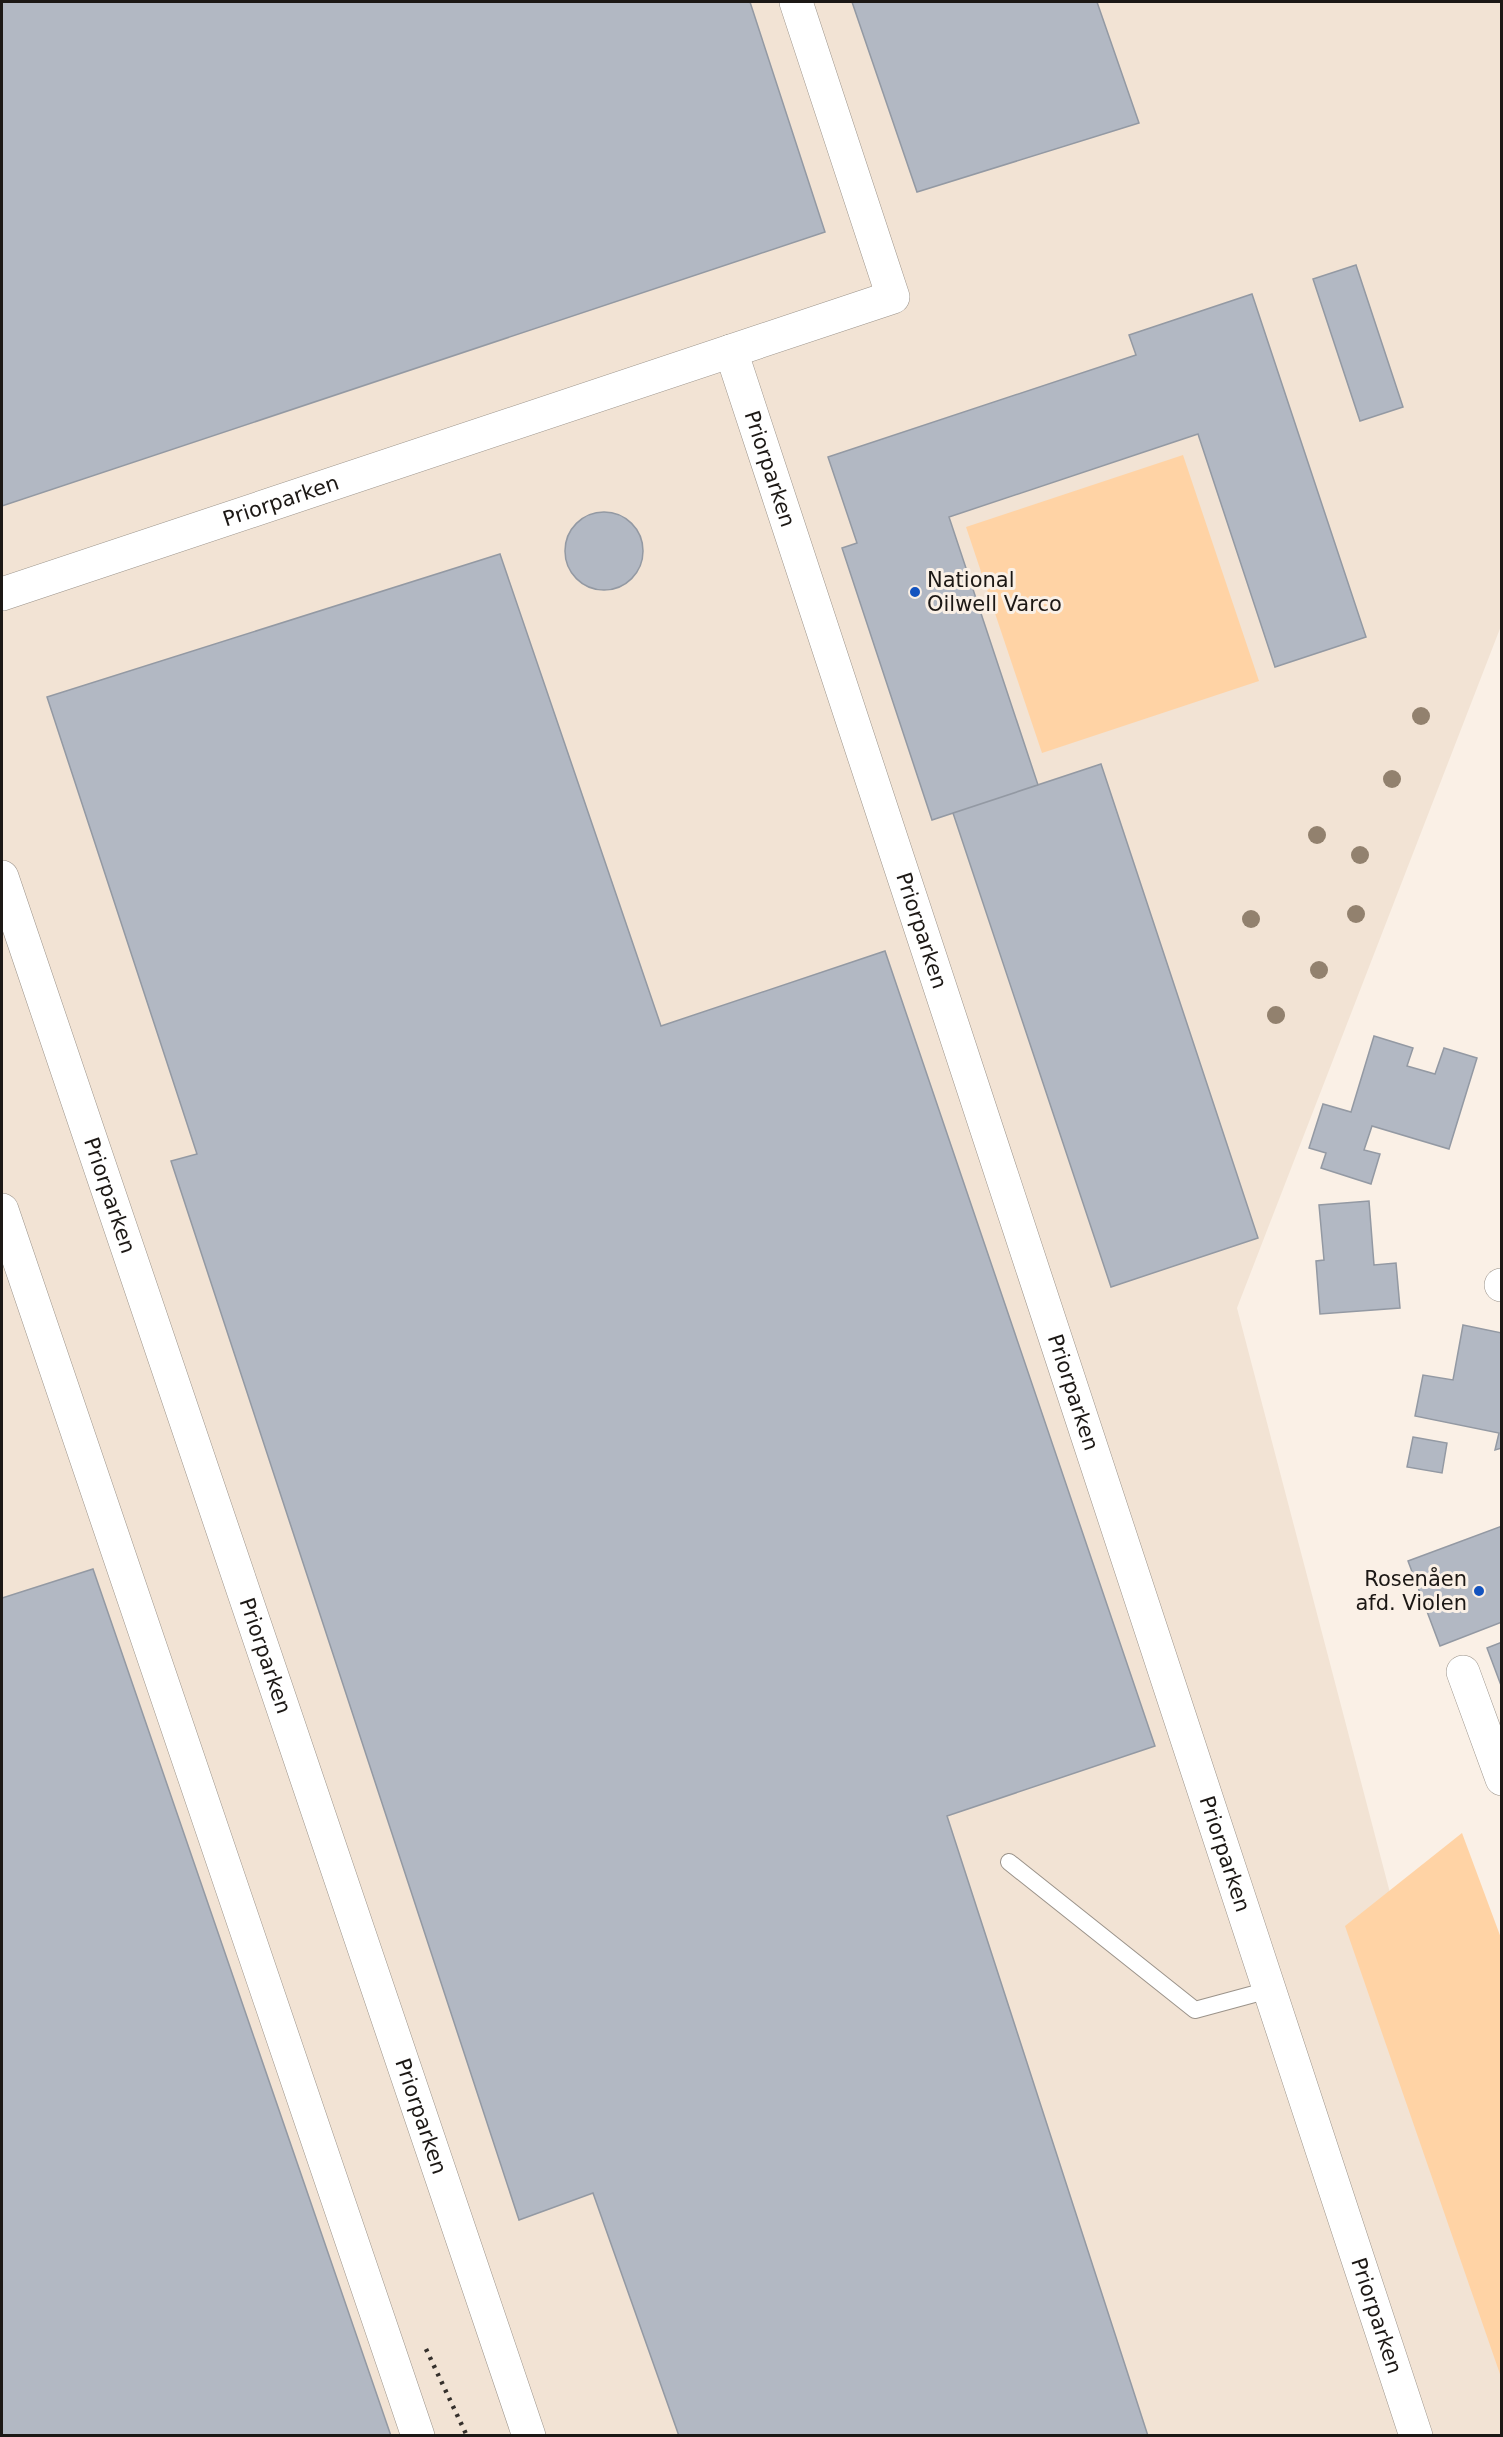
<svg xmlns="http://www.w3.org/2000/svg" width="1503" height="2437" font-family="'DejaVu Sans',sans-serif">
  <style>
    .built { fill: #f2e3d4 }
    .green { fill: #ffd3a5 }
    .building { fill: #b2b8c3; stroke: #9399a3; stroke-width: 1.5 }
    .lines { fill: none; stroke-linecap: round; stroke-linejoin: round }
    .service-casing { stroke: #9b938a; stroke-width: 18 }
    .minor-casing { stroke: #9b938a; stroke-width: 34 }
    .service { stroke: #fff; stroke-width: 16 }
    .minor { stroke: #fff; stroke-width: 33 }
    .rail { stroke: #35302c; stroke-width: 4.5; stroke-dasharray: 3 6; stroke-linecap: butt }
    .tree { fill: #92816e }
    .poi-dot { fill: #1353bf; stroke: #faf0e6; stroke-width: 2 }
    .labels { text-anchor: middle; dominant-baseline: central; stroke-width: 6; stroke-linejoin: round; paint-order: stroke }
    .street-label { font-size: 21px; fill: #1c1815; stroke: #faf0e6 }
    .poi-label { font-size: 21px; fill: #1c1815; stroke: #faf0e6; text-anchor: start }
  </style>
  <rect width="100%" height="100%" fill="#faf0e6"/>
  <!-- built -->
  <path class="built" d="M2 2H1501V626L1237 1308 1501 2317V2435L2 2436Z"/>
  <!-- green -->
  <path class="green" d="M1183 455 1259 681 1042 753 966 527Z
    M1462 1833 1501 1938V2377L1345 1926Z"/>
  <!-- building -->
  <path class="building" d="M2 2H750L825 232 2 506Z
    M852 2H1097L1139 123 917 192Z
    M1356 265 1403 407 1360 421 1313 279Z
    M1252 294 1366 637 1275 667 1198 434 949 517 1038 785 932 820 842 548 857 543 828 457 1136 355 1129 335Z
    M565 551a39 39 0 1 1 78 0a39 39 0 1 1-78 0Z
    M500 554 661 1026 885 951 1155 1746 947 1816 1148 2436H679L593 2193 519 2220 171 1161 197 1154 47 697Z
    M1101 764 1258 1238 1111 1287 953 813Z
    M1374 1036 1413 1048 1407 1066 1435 1074 1444 1048 1477 1058 1449 1149 1372 1126 1364 1150 1380 1154 1371 1184 1321 1168 1326 1153 1309 1148 1323 1104 1351 1112Z
    M1369 1201 1374 1265 1396 1263 1400 1308 1320 1314 1316 1261 1324 1260 1319 1205Z
    M1463 1325 1502 1333V1448L1495 1450 1499 1433 1415 1416 1423 1375 1453 1380Z
    M1413 1437 1447 1443 1442 1473 1407 1467Z
    M1502 1526V1622L1440 1646 1408 1561Z
    M93 1569 391 2436H2V1598Z
    M1502 1642V1688L1487 1648Z"/>
  <g class="lines">
    <!-- service casing -->
    <g class="service-casing">
      <path id="service" d="M1009 1862 1195 2010 1269 1990"/>
    </g>
    <!-- minor casing -->
    <g class="minor-casing">
      <g id="minor">
        <path id="s1" d="M731 351 1416 2436"/>
        <path id="s2" d="M2 594 893 297 796 2"/>
        <path id="s3" d="M2 877 529 2436"/>
        <path d="M2 1210 418 2436"/>
        <path d="M1501 1285H1502"/>
        <path d="M1463 1672 1502 1779"/>
      </g>
    </g>
    <!-- service -->
    <use href="#service" class="service"/>
    <!-- minor -->
    <use href="#minor" class="minor"/>
    <!-- rail -->
    <path class="rail" d="M426 2349 467 2436"/>
  </g>
  <!-- trees -->
  <g class="tree">
    <circle cx="1421" cy="716" r="9"/>
    <circle cx="1392" cy="779" r="9"/>
    <circle cx="1317" cy="835" r="9"/>
    <circle cx="1360" cy="855" r="9"/>
    <circle cx="1356" cy="914" r="9"/>
    <circle cx="1251" cy="919" r="9"/>
    <circle cx="1319" cy="970" r="9"/>
    <circle cx="1276" cy="1015" r="9"/>
  </g>
  <!-- markers -->
  <g class="poi-dot">
    <circle cx="915" cy="592" r="6"/>
    <circle cx="1479" cy="1591" r="6"/>
  </g>
  <g class="labels">
    <!-- street labels -->
    <g class="street-label">
      <text stroke="none"><textPath href="#s1" startOffset="124">Priorparken</textPath></text>
      <text stroke="none"><textPath href="#s2" startOffset="294">Priorparken</textPath></text>
      <text stroke="none"><textPath href="#s1" startOffset="610">Priorparken</textPath></text>
      <text stroke="none"><textPath href="#s3" startOffset="336">Priorparken</textPath></text>
      <text stroke="none"><textPath href="#s1" startOffset="1096">Priorparken</textPath></text>
      <text stroke="none"><textPath href="#s3" startOffset="822">Priorparken</textPath></text>
      <text stroke="none"><textPath href="#s1" startOffset="1582">Priorparken</textPath></text>
      <text stroke="none"><textPath href="#s3" startOffset="1308">Priorparken</textPath></text>
      <text stroke="none"><textPath href="#s1" startOffset="2068">Priorparken</textPath></text>
    </g>
    <!-- poi labels -->
    <g class="poi-label">
      <text x="927" y="580">National<tspan x="927" dy="24">Oilwell Varco</tspan></text>
      <text x="1467" y="1579" text-anchor="end">Rosenåen<tspan x="1467" dy="24">afd. Violen</tspan></text>
    </g>
  </g>
  <!-- border -->
  <rect width="1503" height="2437" fill="none" stroke="#1c1815" stroke-width="6"/>
</svg>
